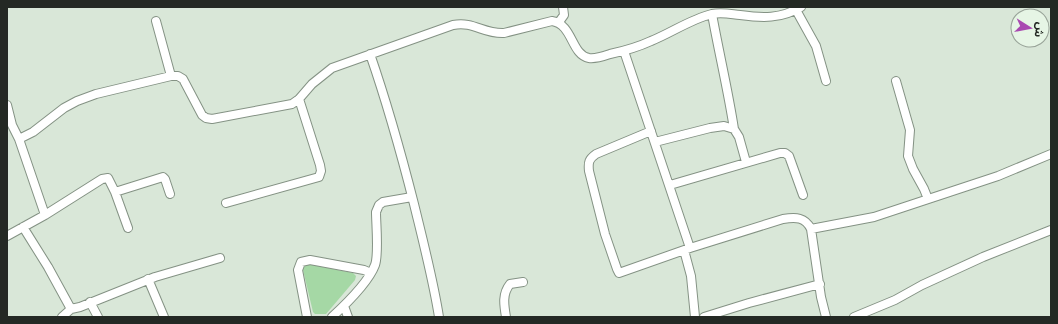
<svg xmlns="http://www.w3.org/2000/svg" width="1058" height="324" font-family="'PT Sans','Noto Sans Arabic',sans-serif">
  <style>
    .green { fill: #a5d8a5 }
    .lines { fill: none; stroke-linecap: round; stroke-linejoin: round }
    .street-casing { stroke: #849284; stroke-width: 10 }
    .street { stroke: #fff; stroke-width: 8 }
  </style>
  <rect width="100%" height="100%" fill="#d9e7d8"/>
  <!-- green -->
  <path class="green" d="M308 264 353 273 356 276 355 280 326 314H315L313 312 303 270 305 265Z"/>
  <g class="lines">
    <!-- street casing -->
    <g class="street-casing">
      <path id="street" d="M796 10 816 46 826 81
        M712 14C719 53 728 90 734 129
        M156 21 171 76
        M559 22 564 15 563 7
        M624 51 690 248 783 219C796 217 805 217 811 229L821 297 826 317
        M370 54C387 103 401 153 414 204 423 241 433 279 439 317
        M896 81 910 130 908 156 913 169 924 189 928 199
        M7 105 12 125 19 139 45 215 7 236
        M651 131 596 154C589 159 588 162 589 171L605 234 617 269 619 273 690 248
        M19 139 33 132 64 108 77 101 96 94 171 76H178L183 79 202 115 206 118 212 119 292 104 299 99 312 84 332 68 453 25C474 21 483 34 504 33L552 21C573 24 571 55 589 58 596 59 604 56 610 54 624 51 638 47 651 41 671 33 691 19 712 14 722 12 730 14 740 15 762 18 781 19 801 7
        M655 142 710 128 724 126 734 129 739 137 746 162
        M670 185 780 153H785L789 156 803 195
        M115 192 163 177 165 179 170 194
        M226 203 319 177 321 171 320 165 299 99
        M45 215 102 179 108 178 115 192 128 228
        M23 227 48 267 71 309
        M811 229 874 217 998 176 1051 154
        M684 250 691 276 695 317
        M148 279 164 317
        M90 302 98 317
        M344 306 348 317
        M62 317 71 309 80 307 155 277 220 258
        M307 317 298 270 301 262 310 260 364 270 371 273
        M332 317C345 305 369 281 375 265 379 254 376 224 376 212L379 205 383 202 412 197
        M506 317C504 305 502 294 510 284L523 282
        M704 317 749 303 820 284
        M854 317 895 300 922 285 983 257 1051 230"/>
    </g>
    <!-- street -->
    <use href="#street" class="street"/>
  </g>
  <!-- border -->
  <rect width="1058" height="324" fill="none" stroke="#242924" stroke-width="16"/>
  <!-- north arrow -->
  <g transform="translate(1030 28) rotate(101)"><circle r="19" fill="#e6f5e5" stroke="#98a398"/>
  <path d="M0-3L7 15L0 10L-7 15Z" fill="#a949b1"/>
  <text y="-6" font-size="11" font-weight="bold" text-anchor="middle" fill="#242924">ش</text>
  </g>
</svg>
